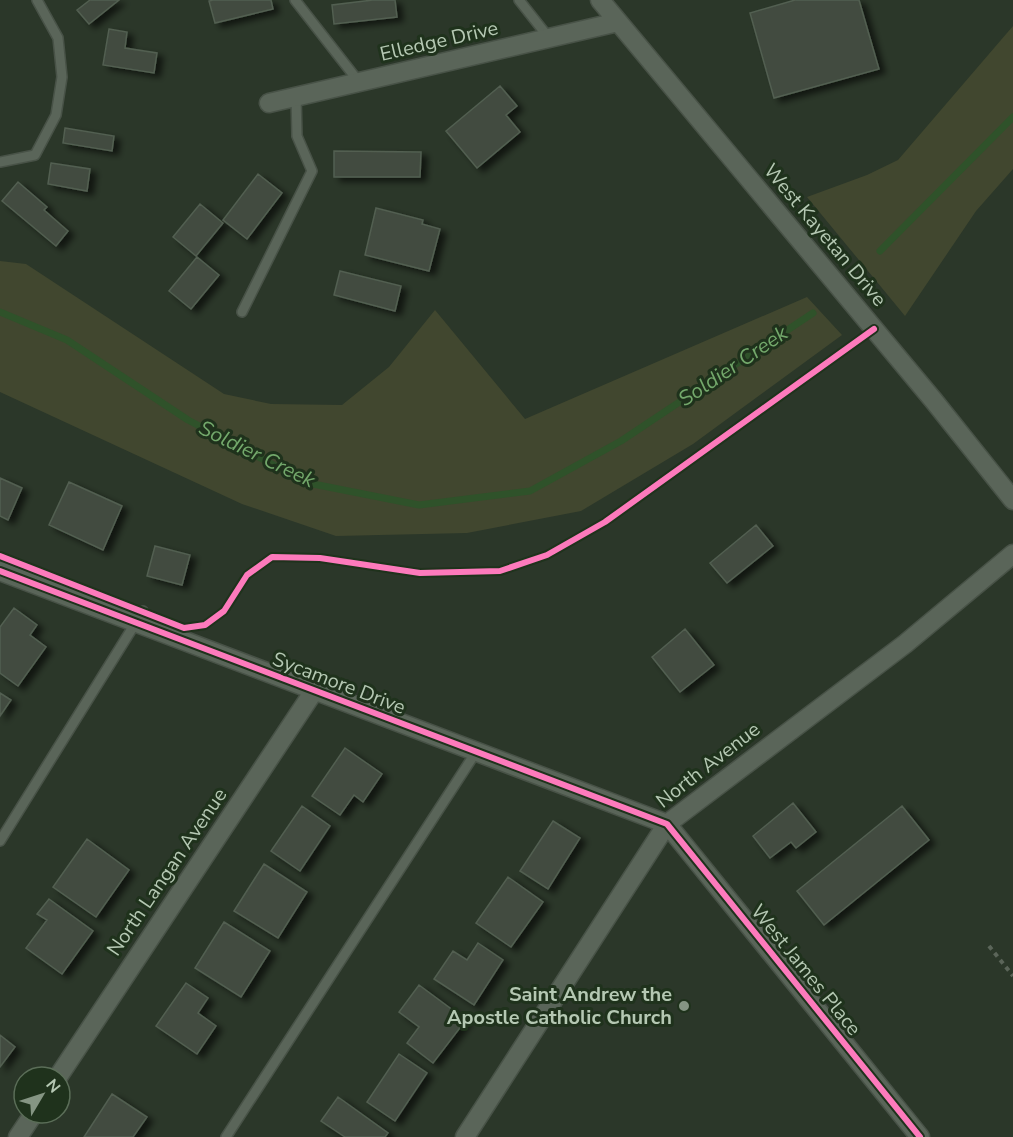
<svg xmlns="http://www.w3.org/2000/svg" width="1013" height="1137" font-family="'Nunito Sans',sans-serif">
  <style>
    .green { fill: #41472f }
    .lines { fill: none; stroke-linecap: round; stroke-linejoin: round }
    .stream { stroke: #2f522a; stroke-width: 7 }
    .building { fill: #424c40; stroke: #525f51; stroke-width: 1.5; filter: url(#shadow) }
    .service-casing { stroke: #485247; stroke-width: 12 }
    .minor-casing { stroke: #485247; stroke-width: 21 }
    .path { stroke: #5b6559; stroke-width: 4; stroke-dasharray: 4.5 4.5; stroke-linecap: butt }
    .service { stroke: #5a6559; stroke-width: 9 }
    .minor { stroke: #5a6559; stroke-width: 18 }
    .cycleway-casing { stroke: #1f321c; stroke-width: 10 }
    .cycleway { stroke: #fd7abc; stroke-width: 6 }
    .poi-dot { fill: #859583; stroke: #1f321c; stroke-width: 2 }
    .labels { text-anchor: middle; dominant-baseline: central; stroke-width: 6; stroke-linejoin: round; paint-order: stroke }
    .street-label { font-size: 20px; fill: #b5c8b3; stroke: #1f321c }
    .poi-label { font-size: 20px; font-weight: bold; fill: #b5c8b3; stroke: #1f321c; text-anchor: end }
    .water-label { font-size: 21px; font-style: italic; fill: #73a86b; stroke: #1f321c }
  </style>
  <defs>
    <filter id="shadow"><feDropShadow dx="6" dy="4" stdDeviation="3" flood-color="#0009"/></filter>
  </defs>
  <rect width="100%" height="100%" fill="#2b3729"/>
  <!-- green -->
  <path class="green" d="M1013 26V169L976 211 905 316 807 197 867 175 898 160Z
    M0 261 26 264 224 394 271 404 342 405 389 367 435 310 525 419 807 297 842 335 693 444 581 511 467 533 336 536 242 504 0 392Z"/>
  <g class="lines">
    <!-- stream -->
    <path class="stream" d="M880 251 1013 117
      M0 312 67 340 188 420 308 483 419 505 530 491 621 441 813 313"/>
  </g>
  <!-- building -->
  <path class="building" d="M90 0H119L89 24 77 10Z
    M213 0H271L273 9 215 23 209 1Z
    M373 0H395L397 17 334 24 332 5Z
    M795 0H859L879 69 774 98 750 13Z
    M109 29 127 32 125 48 157 53 154 73 103 65Z
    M500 86 517 106 506 115 520 132 477 168 446 131Z
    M65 128 114 136 112 151 63 143Z
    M334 151 421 152 420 177H334Z
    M51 163 90 169 87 191 48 184Z
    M258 174 282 193 247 239 223 220Z
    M18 182 47 207 44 210 68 231 56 246 2 201Z
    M200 204 223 223 196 256 173 237Z
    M376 208 423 220 422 224 440 229 429 271 365 255Z
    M197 257 219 275 191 309 169 291Z
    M340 271 401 286 395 311 334 295Z
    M0 478 22 488 8 520 0 516Z
    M69 482 122 506 103 550 49 525Z
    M756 525 773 546 727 583 710 563Z
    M155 546 190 555 182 585 147 576Z
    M14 608 37 625 30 635 46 647 18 686 0 673V627Z
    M685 629 714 665 680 692 652 657Z
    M0 693 11 700 0 716Z
    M345 748 382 774 363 802 354 795 340 815 312 796Z
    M793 803 816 832 796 848 791 842 770 858 753 836Z
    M302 806 330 826 300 871 271 851Z
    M902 806 929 840 824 925 797 891Z
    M553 821 580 838 548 889 520 871Z
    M87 839 129 870 96 917 53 887Z
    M264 864 307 892 278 938 234 911Z
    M508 877 543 902 511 947 476 923Z
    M49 899 93 931 62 974 26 948 47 920 37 914Z
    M224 922 270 951 241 997 195 968Z
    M478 943 503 960 474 1005 434 979 453 951 467 960Z
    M186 983 208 998 198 1013 216 1026 197 1054 156 1026Z
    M419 985 466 1020 433 1063 407 1043 419 1027 399 1012Z
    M0 1035 15 1047 0 1067Z
    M399 1054 427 1073 395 1121 367 1102Z
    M112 1094 147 1117 133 1137H84Z
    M338 1097 388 1133 385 1137H345L321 1121Z"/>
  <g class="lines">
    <!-- service casing -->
    <g class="service-casing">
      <path id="service" d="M295 0 359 82
        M519 0 549 38
        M0 162 35 155 56 115 62 77 58 38 37 0
        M242 312 312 171 297 136 296 96
        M0 841 143 611
        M226 1137 476 752"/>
    </g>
    <!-- minor casing -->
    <g class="minor-casing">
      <path id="minor" d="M600 0 934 401 1013 500
        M269 103 618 22
        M0 571 667 824 920 1137
        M58 1077 314 691
        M18 1137 34 1113
        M465 1137 667 824 905 644 1013 554"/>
    </g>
    <!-- path -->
    <path class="path" d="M989 946 1013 976"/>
    <!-- service -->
    <use href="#service" class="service"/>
    <!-- minor -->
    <use href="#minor" class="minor"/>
    <!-- cycleway casing -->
    <g class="cycleway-casing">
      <path id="cycleway" d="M0 556 184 628 205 625 224 611 247 575 272 557 320 558 420 573 500 571 547 555 605 522 874 329
        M0 571 667 824 920 1137"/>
    </g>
    <!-- cycleway -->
    <use href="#cycleway" class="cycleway"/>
  </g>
  <!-- markers -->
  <circle class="poi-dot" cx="684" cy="1006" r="6"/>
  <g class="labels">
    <!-- street labels -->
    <g class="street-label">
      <text transform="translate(439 41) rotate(-13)">Elledge Drive</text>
      <text transform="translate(825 235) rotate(50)">West Kayetan Drive</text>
      <text transform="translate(339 683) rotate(21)">Sycamore Drive</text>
      <text transform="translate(708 765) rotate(-38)">North Avenue</text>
      <text transform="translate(167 872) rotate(-56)">North Langan Avenue</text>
      <text transform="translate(806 970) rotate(51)">West James Place</text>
    </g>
    <!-- poi labels -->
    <g class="poi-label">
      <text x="672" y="994">Saint Andrew the<tspan x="672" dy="23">Apostle Catholic Church</tspan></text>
    </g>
    <!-- water labels -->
    <g class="water-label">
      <text transform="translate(733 366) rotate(-34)">Soldier Creek</text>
      <text transform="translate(257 454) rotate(26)">Soldier Creek</text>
    </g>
  </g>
  <!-- north arrow -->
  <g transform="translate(42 1095) rotate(51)"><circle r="28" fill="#1f321c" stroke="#5b6e58" stroke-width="1.5"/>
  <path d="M0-4.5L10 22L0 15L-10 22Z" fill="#859583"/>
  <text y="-9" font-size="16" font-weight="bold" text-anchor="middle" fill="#b5c8b3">N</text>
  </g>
</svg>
